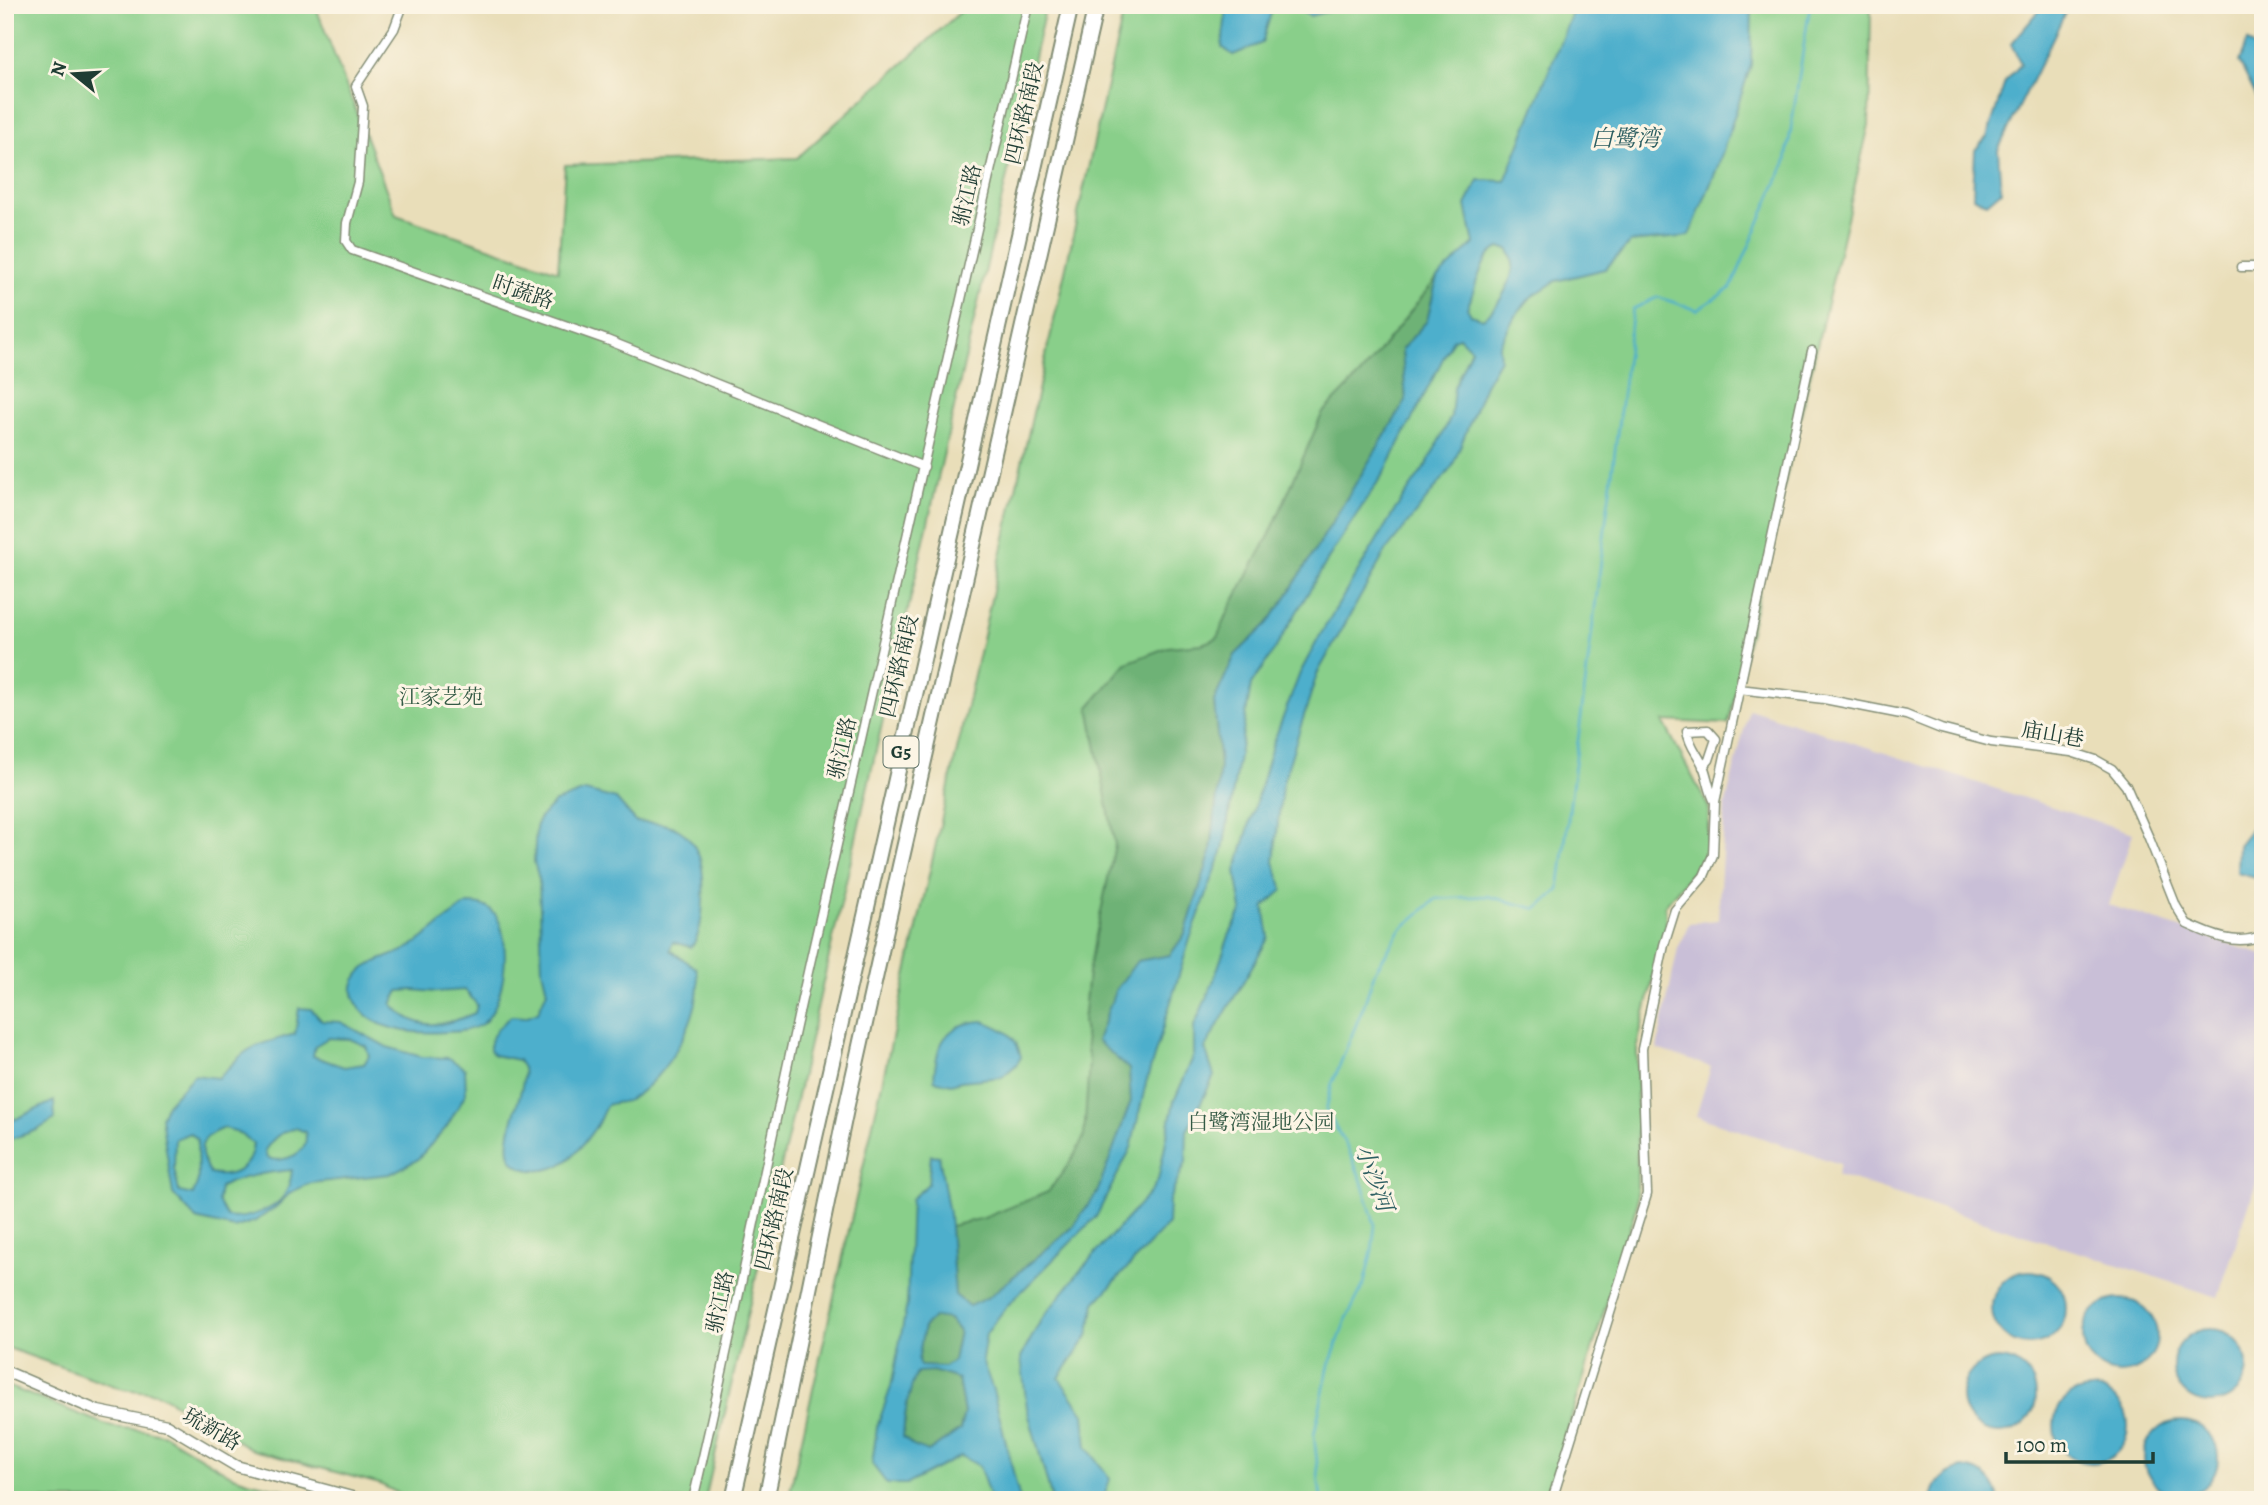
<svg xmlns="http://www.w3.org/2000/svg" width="2268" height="1505" font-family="Alegreya,'Noto Serif SC',serif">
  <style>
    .industrial { fill: #c9bfd7 }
    .green { fill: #89cf8a; stroke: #54865f; stroke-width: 2 }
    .forest { fill: #6eb276; stroke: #467855; stroke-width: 2 }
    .water { fill: #4dafcc; stroke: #367680; stroke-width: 2; fill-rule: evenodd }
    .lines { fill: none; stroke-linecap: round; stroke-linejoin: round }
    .stream { stroke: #4dafcc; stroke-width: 2.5 }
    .minor-casing { stroke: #848e76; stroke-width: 11 }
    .tertiary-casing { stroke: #848e76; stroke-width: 13 }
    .motorway-casing { stroke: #848e76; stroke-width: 18 }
    .minor { stroke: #fff; stroke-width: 8 }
    .tertiary { stroke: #fff; stroke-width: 10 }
    .motorway { stroke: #fff; stroke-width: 14 }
    .labels { text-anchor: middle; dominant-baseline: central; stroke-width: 6; stroke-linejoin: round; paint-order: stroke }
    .shield { fill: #fcf5e5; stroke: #617469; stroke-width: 2 }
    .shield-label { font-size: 19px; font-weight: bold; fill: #1f3d34 }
    .street-label { font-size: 21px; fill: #1f3d34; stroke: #fcf5e5 }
    .park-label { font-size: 21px; fill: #345a45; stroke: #fcf5e5 }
    .water-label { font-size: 23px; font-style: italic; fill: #2d5f62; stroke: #fcf5e5 }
  </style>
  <rect width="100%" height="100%" fill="#fcf5e5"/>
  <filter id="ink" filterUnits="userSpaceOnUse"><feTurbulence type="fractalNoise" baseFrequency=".0143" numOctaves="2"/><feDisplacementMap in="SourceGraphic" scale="14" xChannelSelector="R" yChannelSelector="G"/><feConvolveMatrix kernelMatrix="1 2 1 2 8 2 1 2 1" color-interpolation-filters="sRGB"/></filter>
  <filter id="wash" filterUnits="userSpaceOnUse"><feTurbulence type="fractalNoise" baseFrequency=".00686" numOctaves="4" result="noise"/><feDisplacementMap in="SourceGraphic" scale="28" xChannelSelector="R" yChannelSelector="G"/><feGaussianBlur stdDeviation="1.57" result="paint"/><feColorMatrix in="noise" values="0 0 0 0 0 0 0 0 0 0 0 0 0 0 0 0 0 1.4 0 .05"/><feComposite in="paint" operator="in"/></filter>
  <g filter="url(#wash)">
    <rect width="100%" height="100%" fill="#e9deb9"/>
    <!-- industrial -->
    <path class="industrial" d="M1749 709 2133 833 2109 905 2263 955V1163L2218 1297 1837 1175 1840 1164 1696 1116 1711 1067 1657 1049 1678 948 1689 923 1718 920 1725 806Z"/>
    <!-- green -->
    <path class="green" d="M5 5H315L396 215 558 271 565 165 797 158 968 5H1046L705 1500H411L380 1484 253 1450 157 1393 123 1389 5 1347Z
      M1125 5H1871L1869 125 1728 724 1663 721 1709 808 1707 854 1665 905 1666 925 1637 1046V1204L1546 1500H788Z
      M5 1385 112 1427 144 1430 165 1435 231 1475 248 1481 330 1500H5Z"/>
    <!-- forest -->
    <path class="forest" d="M1437 278 1427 321 1402 349 1406 401 1286 598 1267 624 1235 655 1214 701 1220 766 1211 852 1185 934 1170 955 1129 1069 1131 1101 1098 1193 1072 1228 989 1297 969 1307 955 1295 950 1226 984 1218 1048 1192 1071 1161 1084 1137 1089 1062 1083 1022 1088 973 1115 845 1089 707 1126 663 1168 647 1202 644 1217 638 1229 610 1270 534 1322 414 1361 374Z
      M935 1316 949 1319 959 1331 953 1361 944 1367 919 1366 918 1361 924 1326Z
      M918 1371H933L958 1379 964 1413 960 1430 928 1452 913 1446 903 1437 908 1392Z"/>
    <!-- water -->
    <path class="water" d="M1227 5H1343L1337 9 1310 16 1292 7 1273 6 1262 43 1233 55 1222 47Z
      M1575 5H1752L1751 65 1718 166 1689 236 1631 242 1605 269 1556 281 1531 297 1515 316 1499 346 1500 359 1485 385 1452 467 1386 551 1317 674 1282 786 1274 862 1283 890 1264 907 1269 937 1205 1048 1214 1076 1187 1131 1186 1162 1169 1200 1168 1224 1095 1303 1088 1336 1059 1378 1084 1414 1087 1447 1110 1479 1103 1500H1052L1027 1408 1021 1357 1041 1320 1084 1266 1149 1194 1158 1180 1174 1101 1194 1055V1026L1212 985 1229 936 1242 910 1236 871 1272 746 1300 673 1323 630 1395 510 1427 464 1451 417 1454 387 1471 349 1459 337 1453 339 1387 468 1334 549 1275 649 1251 685 1223 850 1190 939 1146 1083 1131 1148 1096 1217 1006 1307 986 1334 982 1360 993 1390 1020 1500H991L979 1466 961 1456 907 1484H887L872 1464 877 1427 891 1387 907 1304 911 1199 928 1184 931 1155 939 1156 949 1214 955 1295 969 1306 989 1297 1072 1228 1097 1193 1131 1101 1129 1069 1097 1041 1115 991 1137 961 1170 955 1185 934 1211 852 1220 766 1214 701 1235 655 1267 624 1286 598 1406 401 1402 349 1427 321 1437 278 1474 244 1466 205 1479 180 1505 181ZM1499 248 1508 249C1523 270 1499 306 1483 319L1471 315 1467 308C1476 290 1480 256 1499 248ZM935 1317 949 1319 959 1331 953 1361 944 1367 920 1366 918 1361 924 1326ZM933 1371 958 1379 964 1413 960 1430 928 1452 913 1446 903 1437C904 1414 908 1393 917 1372Z
      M2044 5H2069L1998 150 2001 191 1987 203 1973 197 1975 150 1987 137 2005 82 2021 64 2011 44Z
      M2247 41 2263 54V110L2239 62Z
      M585 791 616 799 636 822C651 824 665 821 679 830 688 835 695 846 699 856 706 875 705 933 691 947L673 942 670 950 696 968C708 1010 665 1081 628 1100 623 1103 614 1102 607 1105 602 1112 600 1121 595 1128 578 1151 564 1174 531 1170 482 1164 529 1094 523 1069 523 1067 519 1062 518 1060L494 1055 490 1050V1042L496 1030 511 1016 525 1017 538 1012 547 991 542 970 539 879 534 862 536 828 539 819 555 802Z
      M2263 813V880L2237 873 2238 845Z
      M467 904C476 904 484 904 492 911 514 931 506 1006 482 1024 471 1031 459 1032 446 1032 416 1034 372 1033 356 1002 352 994 351 985 357 977 361 969 370 965 378 961 389 956 402 953 412 946 431 933 448 917 467 904ZM413 990 436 992 465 990 477 1005 475 1013C445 1026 416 1033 392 1004L399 991Z
      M299 1008 311 1009 322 1021 341 1022 387 1047 422 1057 449 1058 465 1069 466 1093 446 1128 417 1160 390 1174 311 1183 291 1192 276 1207 255 1221 234 1228 196 1219 173 1194 161 1117 167 1104 194 1075 218 1078C228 1070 236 1058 247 1051 260 1042 280 1039 295 1034ZM328 1038 350 1039 366 1046 369 1056 364 1064 344 1067 313 1056 315 1046ZM224 1128 235 1131 253 1143C252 1167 234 1179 210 1174 197 1151 197 1137 224 1128ZM296 1128 305 1132C311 1153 284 1164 267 1158L265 1150C274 1137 280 1132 296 1128ZM190 1133 197 1139 198 1180 193 1195 179 1192 174 1169 175 1139ZM292 1170C291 1180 289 1189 283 1197 273 1211 243 1220 227 1217L218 1201 220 1187C242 1176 267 1172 292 1170Z
      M984 1021C1005 1030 1016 1034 1021 1057L1016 1065 1002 1077 961 1081 951 1084 934 1080C936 1044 945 1023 984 1021Z
      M54 1101 55 1119 37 1130 5 1141V1106L14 1120Z
      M1992 1308a37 37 0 1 1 74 0a37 37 0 1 1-74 0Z
      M2083 1336a37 37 0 1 1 74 0a37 37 0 1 1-74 0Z
      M2173 1366a37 37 0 1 1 74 0a37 37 0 1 1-74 0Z
      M1962 1396a37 37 0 1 1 74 0a37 37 0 1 1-74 0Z
      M2054 1426a37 37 0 1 1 74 0a37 37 0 1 1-74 0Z
      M2144 1458a37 37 0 1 1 74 0a37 37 0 1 1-74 0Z
      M1963 1468C1983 1470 1995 1480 1999 1500H1932C1934 1481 1946 1472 1963 1468Z"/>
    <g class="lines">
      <!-- stream -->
      <path class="stream" d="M1321 1500 1314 1435 1328 1369 1345 1322 1364 1284 1372 1251 1375 1225 1361 1179 1348 1149 1326 1110 1332 1084 1364 1005 1375 971 1401 929 1436 899 1487 896 1537 909 1559 890 1633 309 1658 297 1697 310 1731 288 1786 161 1810 5"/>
    </g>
  </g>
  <g filter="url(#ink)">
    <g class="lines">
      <!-- minor casing -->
      <g class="minor-casing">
        <path id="minor" d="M403 5 394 29 356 86 363 106 358 182 347 223 346 241 352 250 607 340 924 467
          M2241 267H2263
          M1739 689 1824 699 1906 715 1941 729 1991 742 2071 752 2096 760 2112 769 2126 786 2149 838 2176 906 2187 924C2211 935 2237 947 2263 935
          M1703 767 1709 760 1716 739 1708 730 1687 731C1690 748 1698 753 1704 768 1708 779 1709 791 1715 802
          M693 1500C738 1310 774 1118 818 928 887 621 958 313 1028 5
          M1552 1500 1647 1194 1642 1049 1664 945 1675 910 1704 876 1713 855 1715 802 1812 351"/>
      </g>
      <!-- tertiary casing -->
      <g class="tertiary-casing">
        <path id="tertiary" d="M5 1371 98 1411 167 1425 236 1466 363 1500"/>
      </g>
      <!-- motorway casing -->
      <g class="motorway-casing">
        <path id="motorway" d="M733 1500 1071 5
          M766 1500 846 1109 900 866 1096 5"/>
      </g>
      <!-- minor -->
      <use href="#minor" class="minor"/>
      <!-- tertiary -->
      <use href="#tertiary" class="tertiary"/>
      <!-- motorway -->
      <use href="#motorway" class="motorway"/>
    </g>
  </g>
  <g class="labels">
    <!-- shield labels -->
    <rect class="shield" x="883.5" y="736.5" width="35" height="31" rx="5"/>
    <g class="shield-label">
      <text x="901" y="752">G5</text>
    </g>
    <!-- street labels -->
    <g class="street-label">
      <text transform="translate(1024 113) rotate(-77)">四环路南段</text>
      <text transform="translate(967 195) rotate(-77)">驸江路</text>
      <text transform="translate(523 292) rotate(19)">时蔬路</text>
      <text transform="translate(899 666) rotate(-77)">四环路南段</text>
      <text transform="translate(2053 734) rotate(10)">庙山巷</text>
      <text transform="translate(842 748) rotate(-77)">驸江路</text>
      <text transform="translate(774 1219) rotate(-77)">四环路南段</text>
      <text transform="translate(720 1302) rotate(-78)">驸江路</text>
      <text transform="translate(212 1429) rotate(30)">琉新路</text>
    </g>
    <!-- park labels -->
    <g class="park-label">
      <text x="441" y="697">江家艺苑</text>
      <text x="1261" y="1122">白鹭湾湿地公园</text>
    </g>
    <!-- water labels -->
    <g class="water-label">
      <text x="1625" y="138">白鹭湾</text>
      <text transform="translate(1374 1178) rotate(70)">小沙河</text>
    </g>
  </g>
  <!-- margin -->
  <rect width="2268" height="1505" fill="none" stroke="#fcf5e5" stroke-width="28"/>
  <!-- north arrow -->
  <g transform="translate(74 74) rotate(288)" stroke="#fcf5e5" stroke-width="5" paint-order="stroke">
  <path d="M0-5L12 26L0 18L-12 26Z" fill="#1f3d34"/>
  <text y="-10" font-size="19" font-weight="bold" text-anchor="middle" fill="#1f3d34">N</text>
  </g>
  <!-- scale -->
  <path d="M2006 1452v10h147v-10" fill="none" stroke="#1f3d34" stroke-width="3.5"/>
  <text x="2016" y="1452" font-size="21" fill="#1f3d34" stroke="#fcf5e5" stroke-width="5" paint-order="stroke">100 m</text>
</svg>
